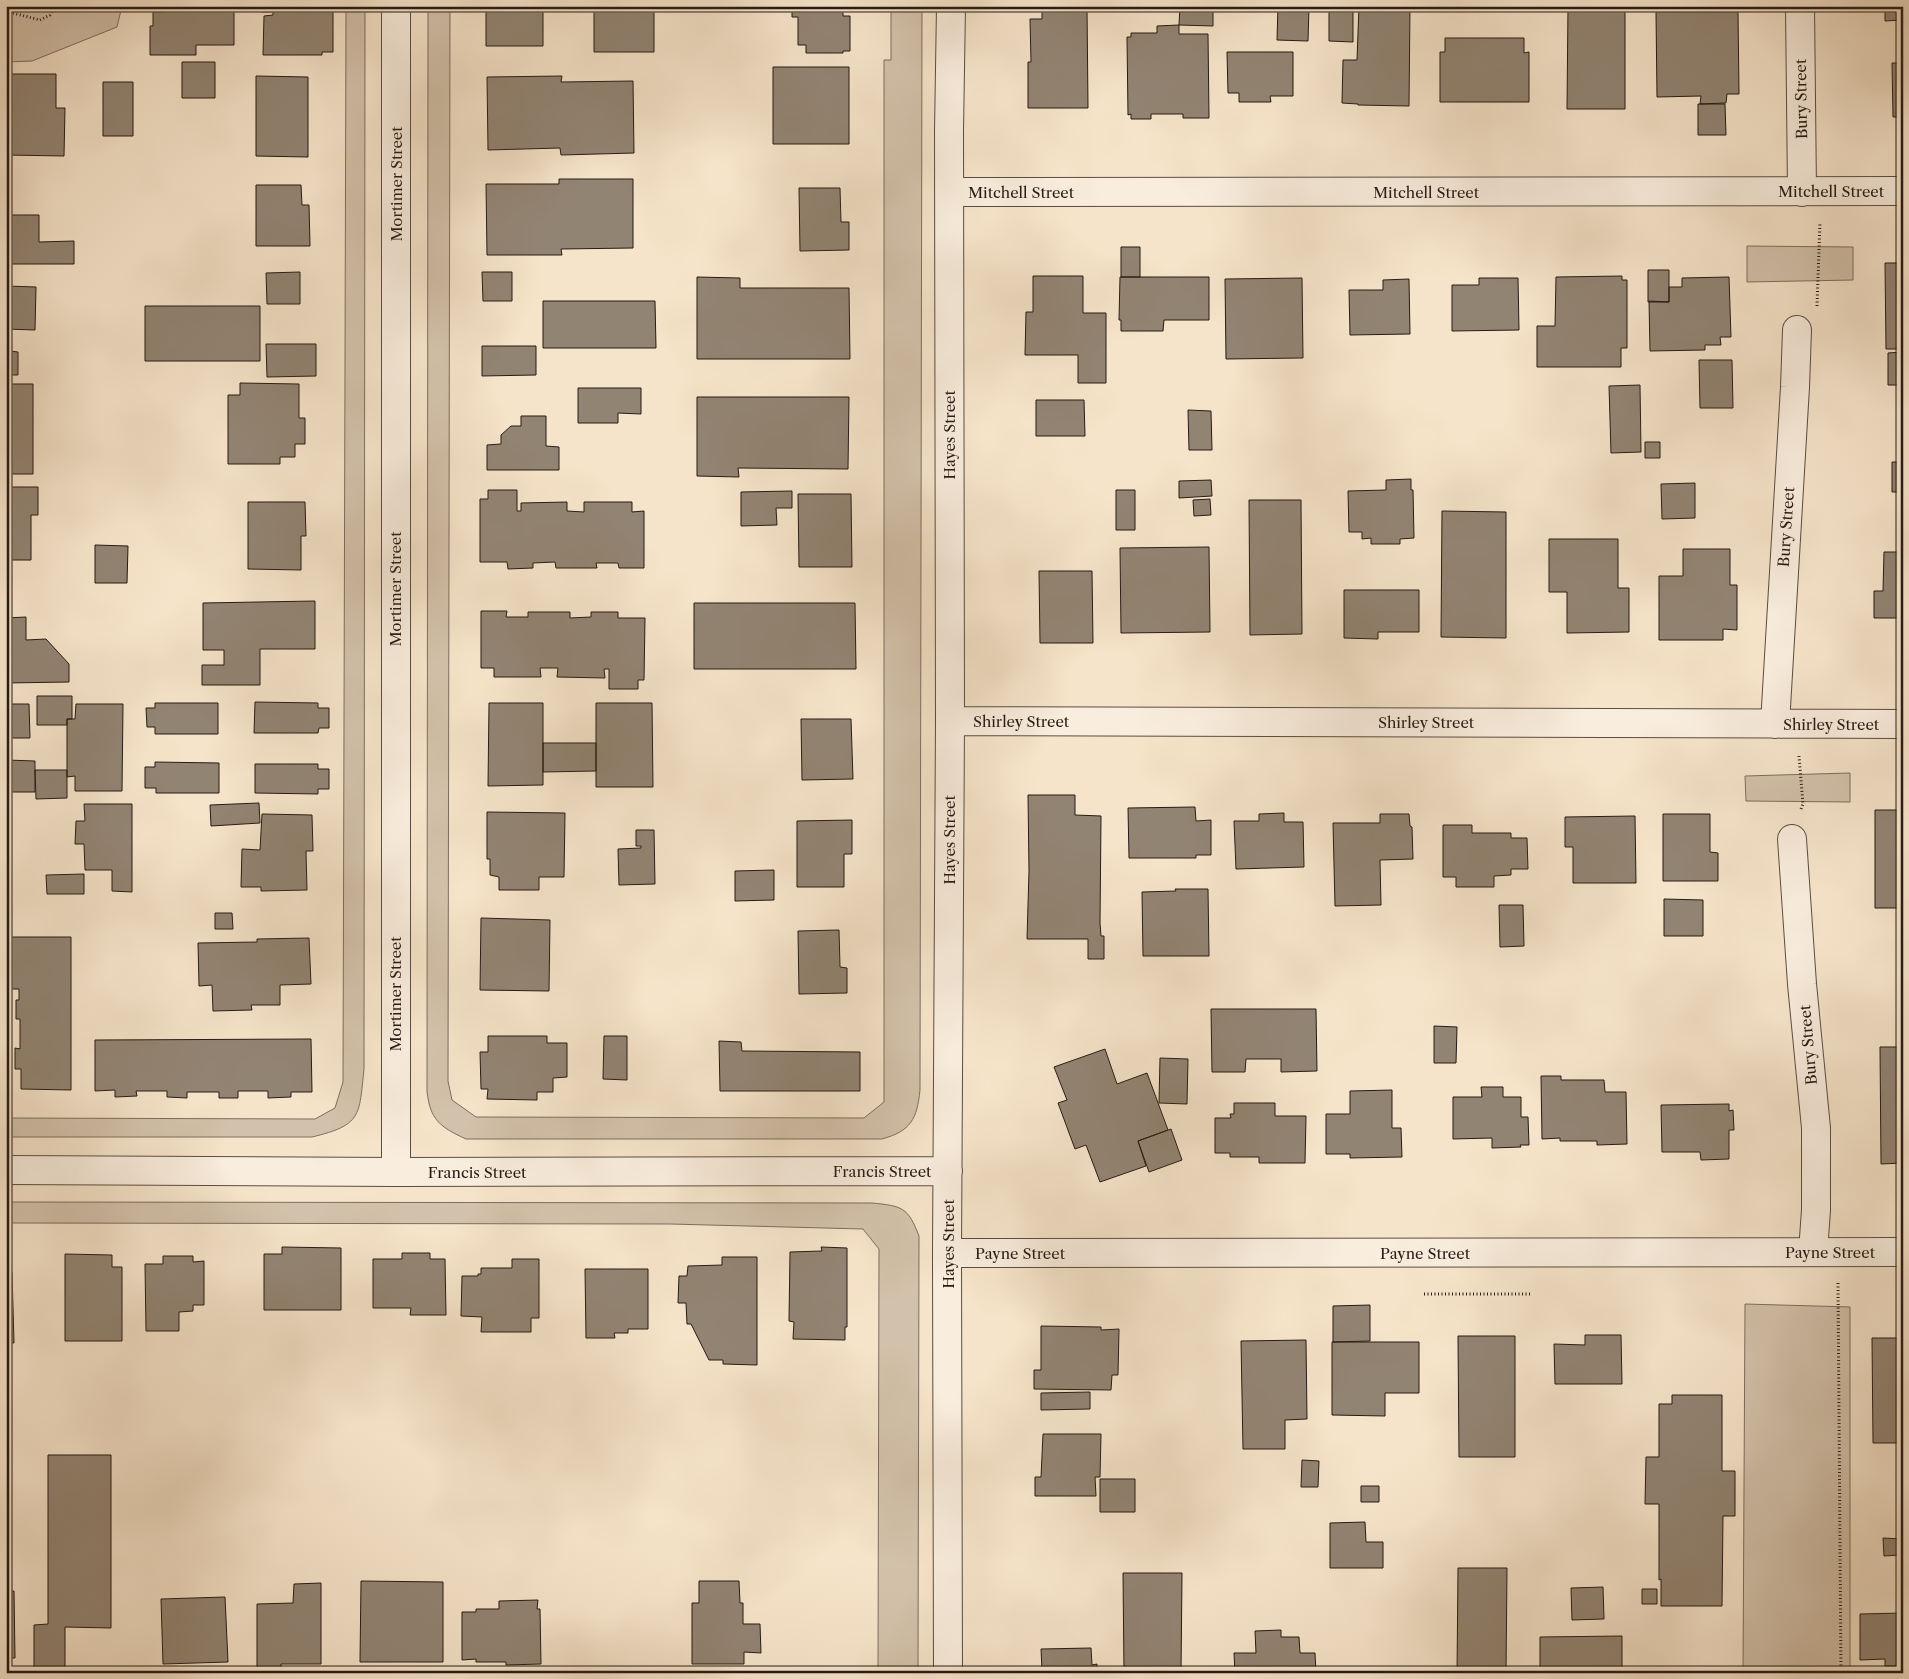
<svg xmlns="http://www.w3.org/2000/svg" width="1909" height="1679" font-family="'Libre Caslon Text',serif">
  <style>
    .green { fill: #d3c2ab; stroke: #7c6e60 }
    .building { fill: #928473; stroke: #261b15 }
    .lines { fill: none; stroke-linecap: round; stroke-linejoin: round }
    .street-casing { stroke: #5a4d42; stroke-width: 30 }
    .path { stroke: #261b15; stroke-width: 3; stroke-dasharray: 1 2.5; stroke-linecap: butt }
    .street { stroke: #f9eddd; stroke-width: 28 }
    .labels { text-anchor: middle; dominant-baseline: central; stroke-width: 4.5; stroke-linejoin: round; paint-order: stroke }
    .street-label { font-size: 15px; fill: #261b15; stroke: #f9eddd }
  </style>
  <rect width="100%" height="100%" fill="#f6e4ca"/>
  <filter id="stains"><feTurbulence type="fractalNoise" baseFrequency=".004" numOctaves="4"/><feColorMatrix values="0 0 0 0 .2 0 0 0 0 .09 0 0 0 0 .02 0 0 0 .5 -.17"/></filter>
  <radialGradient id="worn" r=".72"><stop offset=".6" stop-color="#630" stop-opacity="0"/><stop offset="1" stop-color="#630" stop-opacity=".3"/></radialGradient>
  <!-- green -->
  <path class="green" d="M6 6H122L117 27 32 61 6 62Z
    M346 6H365L364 1069C359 1116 362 1125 312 1137H6V1118L315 1119 335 1108 343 1082Z
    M428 6H450L448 1081 452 1100 476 1117 864 1118 884 1102V60H891V6H922L920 1090C917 1119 911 1131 882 1139H466C440 1127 430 1120 427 1091Z
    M1747 246 1853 247V280L1747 282Z
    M1850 773V802L1746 801 1745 776Z
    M6 1202 872 1203C902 1206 908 1207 919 1236L918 1673H878L879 1249 863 1229 670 1224 6 1223Z
    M1745 1304 1850 1307V1673H1743Z"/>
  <!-- building -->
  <path class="building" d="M163 6H234V45H196V55H150V26H153V12H163Z
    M261 6H333V52H322V55H263L264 16 273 15V12H261Z
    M486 6H543V46H486Z
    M594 6H654V52H594Z
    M792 6H843V16H850V51H843V53H806V45H798V17H792Z
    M1042 6H1087L1088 108H1028V62H1031L1030 19H1042Z
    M1180 6H1213V26L1179 25Z
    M1278 6H1309L1308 41 1277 40Z
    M1329 6H1353V42L1329 41Z
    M1359 6H1410L1409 106 1358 105V104L1342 103 1343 60H1357Z
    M1568 6H1625V109H1567Z
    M1885 6H1903V20L1885 21Z
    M1656 12H1738L1739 94H1727L1726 103 1700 104 1701 96 1657 97Z
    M1179 25V34H1208L1209 118H1183V114H1151V119H1131V114L1128 115 1127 37H1131V33H1157V26Z
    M1445 38H1524V53L1529 52V102H1440V52H1445Z
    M1227 52H1293V96H1270L1271 102H1239V93H1228Z
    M182 62H215V98H182Z
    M1892 63H1903V117H1893Z
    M773 67H849V144H773Z
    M6 74H56V108H65L64 156 7 155Z
    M256 76 308 77V157L256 156Z
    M562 76 561 82 633 81 634 153 561 155 560 148 488 150 487 77Z
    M103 82H133V136H103Z
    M1698 104H1725L1726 135H1698Z
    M6 177H9V215H39V242L74 241V264H6Z
    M559 179H633V248L561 249 562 255H487L486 184H559Z
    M256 185H301L302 205H309L310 246H256Z
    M799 188H840L841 222H849V250L800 251Z
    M1121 247H1140V277H1121Z
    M1885 263H1903V349H1886Z
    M1648 270H1669V302H1648Z
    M300 272V304H267L266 273Z
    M482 272H512V301H483Z
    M1033 276H1083V313H1106V383H1078V355H1025L1026 312H1033Z
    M1622 276V280H1627V348H1621V367H1537V326H1555L1556 277Z
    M697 277 740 278V288H849L850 359H697Z
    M1120 277H1209V320H1164L1163 331H1121V320H1119Z
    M1729 277 1731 337H1720L1721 345H1705V350L1650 351 1649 301 1669 302V287H1682V278Z
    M1302 278 1303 358 1226 359 1225 279Z
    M1479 278H1518L1519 330 1452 331V285H1479Z
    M1409 279 1410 334 1350 335 1349 290H1383V280Z
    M6 286 36 287 35 330 6 329Z
    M543 301H655L656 348H543Z
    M145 306H260V361H145Z
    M6 335H10V351L18 352V375H6Z
    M266 344H316V376L267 377Z
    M482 346H536V375L482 376Z
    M1903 352V385H1888V353Z
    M1699 360H1732L1733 408H1700Z
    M240 383 299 384V418H305V444H295V457H280V464H228V395H240Z
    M6 384H33V474H6Z
    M1640 385 1641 452 1611 453 1609 386Z
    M578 388H641V414L618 413V423H578Z
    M697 397H849L848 469 738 468 739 477 697 476Z
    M1036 400H1084L1085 436H1036Z
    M1188 410 1211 411 1212 450H1189Z
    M521 416H546V446L559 447V470H487V445L501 444V435L511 426H521Z
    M1645 442H1660V458H1645Z
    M1892 462H1903V492H1892Z
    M1411 479V490H1413L1414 538 1400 539V544H1371V538L1362 539V532H1349L1348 491 1386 490V480Z
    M1211 480 1212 496 1179 498V481Z
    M1695 483V518L1662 519 1661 484Z
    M6 487H38V515H31V560H6Z
    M488 490H517V511H521V503L567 502V511L584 512V502H632V512L644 511V568H619L618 563H596L597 568H556L555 562 533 563V568L508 569 507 562H480V499H488Z
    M1116 490H1135V530H1116Z
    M792 491V508H776L777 525 741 526V492Z
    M798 494H851L852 567H799Z
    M1210 499 1211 515 1194 516 1193 500Z
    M1249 500H1301L1302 634 1250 635Z
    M248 502H305L306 536H301V570L248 569Z
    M1442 511 1506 512V638L1441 637Z
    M1549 539H1618V588H1629V632L1567 633V592H1549Z
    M95 545 128 546 127 583H95Z
    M1209 547 1210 632 1121 633 1120 548Z
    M1683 549H1730V585H1737V630L1723 629V640H1659V576H1683Z
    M1884 552H1903V618H1874V591H1883Z
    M1039 571H1092L1093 643H1040Z
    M1344 590H1419V632H1378V639L1344 638Z
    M315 601V649H260V685H202V665H224V650H203V603Z
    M694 603H855L856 669H694Z
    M481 611H507L506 617H528V612H570V618L591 617V612H618V618H645L644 680H638V689H609V669H604L605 678 557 677 558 668H540L541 677H494V668H481Z
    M26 617V640L46 639 69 664V682L6 683V618Z
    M37 696H72V719H67V725H37Z
    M255 702 318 703V708H329V728H319L318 733H254Z
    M155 703H218V734H155V727H147L146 708H155Z
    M489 703H543V785L488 786Z
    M596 703H652L653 787H596Z
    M6 704H29L30 738H6Z
    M76 704H123L122 791H75V776L67 777V719H75Z
    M801 719H851L853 779 802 780Z
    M543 743H596V771L543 772Z
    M6 760 35 761V792H6Z
    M155 762 219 763V793H156V788H145V767H155Z
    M255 764H318V769H329V789H318V794L255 793Z
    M35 770H67V798L36 799Z
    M1028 795H1075V815L1101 816 1100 923 1101 936H1104V959H1088V939H1027L1029 871Z
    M259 803 260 823 211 826 210 805Z
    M84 804H132V892L112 891V870H85L84 844H75L76 821H85Z
    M1195 807 1196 821 1211 820V855H1196V858H1129L1128 808Z
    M1875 810H1903V908H1875Z
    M487 812 565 813 564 877H539V890H499V877L490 875V859H487Z
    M1284 813V822H1303L1304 867 1236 869 1234 821H1259V814Z
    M262 814 312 815 313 851H306L307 890 261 891V887H241L242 849 260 850Z
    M1380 814H1409L1410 826 1412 827 1413 859 1380 860 1381 905 1335 906 1333 823H1380Z
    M1663 814H1710V852L1718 853V881H1663Z
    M1635 816 1636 883H1573V847H1565V817Z
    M852 820V854H844V887H797V821Z
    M1443 825H1472V833H1511V838H1527L1528 869H1511V875L1494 876V887H1456V877H1443Z
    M636 830H654L655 884 619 885 618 849 641 848V846H636Z
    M774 870V900L735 901V871Z
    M84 874V894H47L46 875Z
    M1175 889H1208L1209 956H1143L1142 892 1176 891Z
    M1664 899 1703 900V936H1664Z
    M1499 905H1523L1524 946 1500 947Z
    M215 913H232L233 929H215Z
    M481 918 550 920 549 991 480 990Z
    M839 930 840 967 847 968V993L799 994 798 931Z
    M6 937H71V1090L21 1089V1069H15V1048L20 1049V1019H16V1000H19V989H6Z
    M309 938 311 984 280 985V1005H251L252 1010 213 1011 212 985 199 986 198 943 257 942V939Z
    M1211 1009H1316L1317 1071 1281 1072V1059H1246L1245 1072H1212Z
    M1434 1026 1457 1027 1456 1063H1434Z
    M488 1036H547V1043H567V1077L553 1078V1092H537V1100L487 1099 488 1089H481L480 1052H488Z
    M604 1036H627V1080L603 1079Z
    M311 1039 312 1092H291V1097L268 1098V1091H238V1098H219V1092H187V1098L167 1097V1091H136L137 1096 115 1097V1090L95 1091V1040Z
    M719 1041 741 1042 742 1051 860 1052V1091H720Z
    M1880 1047H1903V1163L1881 1164Z
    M1105 1049 1117 1084 1147 1073 1168 1130 1138 1141 1146 1166 1100 1182 1086 1145 1075 1149 1058 1103 1067 1100 1054 1067Z
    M1160 1058 1188 1059 1187 1104 1159 1103Z
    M1541 1076H1561V1080H1604L1605 1092H1626L1627 1144 1597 1145V1141H1560V1138L1542 1139Z
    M1481 1087H1503V1097H1521V1117H1528L1529 1145H1520L1521 1147 1492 1148V1138L1453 1139V1097H1482Z
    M1392 1090V1128H1401L1402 1157 1350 1158V1154H1326V1114H1350V1091Z
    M1234 1103H1275V1116H1306L1305 1163H1259V1157H1230V1153H1215V1118H1231L1230 1114H1234Z
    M1729 1104V1111L1733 1110 1734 1130H1729V1159L1701 1160 1700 1152H1662L1661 1105Z
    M1171 1129 1182 1160 1149 1172 1138 1141Z
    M282 1247 341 1248V1310H264V1254H282Z
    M821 1247 847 1248V1327H845V1340L793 1339 794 1322 789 1321 790 1252 822 1251Z
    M402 1253H430V1259H445L446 1315H410L411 1308H373V1259H402Z
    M65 1254 112 1255V1267H122V1341H65Z
    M163 1256H193V1262L204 1261V1305H193V1311L179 1312V1331H146L145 1264H163Z
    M722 1257H757V1365L723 1364V1360H709L691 1324H687L686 1303H678L679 1276H687L688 1266 722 1265Z
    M512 1259H539V1318H531V1332H481L482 1317 461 1316 462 1276H478V1274H481V1268H512Z
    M585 1269H648V1329H628V1333H614L615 1338H586Z
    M6 1272H12L14 1343H6Z
    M1370 1305V1341L1333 1342V1306Z
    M1041 1326 1101 1327V1330L1119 1329 1118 1375H1112L1111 1390 1034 1389V1370H1041Z
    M1585 1335H1621L1622 1384H1555L1554 1344 1585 1345Z
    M1458 1336H1515V1457H1459Z
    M1872 1338H1903V1443H1873Z
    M1306 1340 1307 1419 1285 1420V1449H1243L1241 1341Z
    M1332 1342H1419V1393H1385V1416L1332 1415Z
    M1090 1392V1409L1041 1410V1393Z
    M1672 1395H1722V1471H1735V1516H1723L1722 1606H1661V1579L1659 1580V1504H1645L1646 1457H1659V1404H1672Z
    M1043 1434H1101L1100 1477H1095L1096 1496H1035V1477H1041Z
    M48 1455H111V1628L65 1627V1673H34V1625L48 1624Z
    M1302 1460 1319 1461 1318 1487H1301Z
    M1100 1479H1135V1512H1100Z
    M1361 1486H1379V1502H1361Z
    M1365 1522 1366 1542H1383V1568H1330V1523Z
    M1883 1538 1903 1539V1589L1901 1555 1884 1556Z
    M1458 1568H1507L1506 1673H1457Z
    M1123 1573H1182L1181 1673H1124Z
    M361 1581 443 1582V1662H360Z
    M699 1581H739L740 1603H743V1624H760L761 1653 744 1652V1664H692V1603H699Z
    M321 1583V1664H281V1673H257V1604L293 1603 294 1584Z
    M1603 1587 1604 1619 1572 1620 1571 1588Z
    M1642 1589H1657V1604H1642Z
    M6 1591H14L15 1658H6Z
    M225 1597 228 1662 163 1664 161 1599Z
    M538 1600 537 1609H540L541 1664 506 1665V1662H476V1659L462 1660V1612H476V1609H499V1601Z
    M1903 1613V1666H1885V1659L1860 1660V1614Z
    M1281 1630V1637H1299L1300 1653H1315L1316 1673H1235L1234 1653H1256L1255 1631Z
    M1622 1636V1673H1540V1637Z
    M1091 1648 1092 1665 1097 1664V1673H1031V1670H1042L1041 1649Z"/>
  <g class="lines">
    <!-- street casing -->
    <g class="street-casing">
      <path id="street" d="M1800 6 1802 192
        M949 192 1903 191
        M950 721 1903 724
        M1775 724 1795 387 1797 330
        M1792 839 1802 984 1816 1128V1210L1813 1252
        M6 1170 396 1172 948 1171
        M396 1172V6
        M947 1253 1903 1252
        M948 1673 947 1253 950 721 949 131 951 6"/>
    </g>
    <!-- path -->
    <path class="path" d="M6 14 13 13 40 20 50 15 55 6
      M1817 306 1820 222
      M1799 756 1803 804 1801 809
      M1838 1283 1841 1673
      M1424 1294H1530"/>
    <!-- street -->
    <use href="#street" class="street"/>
  </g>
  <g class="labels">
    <!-- street labels -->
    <g class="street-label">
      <text transform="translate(1801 99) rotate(-91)">Bury Street</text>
      <text transform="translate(396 184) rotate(-90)">Mortimer Street</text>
      <text x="1831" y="191">Mitchell Street</text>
      <text x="1021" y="192">Mitchell Street</text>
      <text x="1426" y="192">Mitchell Street</text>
      <text transform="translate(949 435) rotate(-90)">Hayes Street</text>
      <text transform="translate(1786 527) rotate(-86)">Bury Street</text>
      <text transform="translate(395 589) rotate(-90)">Mortimer Street</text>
      <text x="1021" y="721">Shirley Street</text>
      <text x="1426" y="722">Shirley Street</text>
      <text x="1831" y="724">Shirley Street</text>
      <text transform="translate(949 840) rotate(-90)">Hayes Street</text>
      <text transform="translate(395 994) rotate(-90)">Mortimer Street</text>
      <text transform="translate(1808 1045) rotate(-95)">Bury Street</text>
      <text x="882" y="1171">Francis Street</text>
      <text x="477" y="1172">Francis Street</text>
      <text transform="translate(948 1244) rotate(-90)">Hayes Street</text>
      <text x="1830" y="1252">Payne Street</text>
      <text x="1020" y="1253">Payne Street</text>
      <text x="1425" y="1253">Payne Street</text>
    </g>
  </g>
  <!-- margin -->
  <rect width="1909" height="1679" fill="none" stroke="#f6e4ca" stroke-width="25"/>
  <rect x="8" y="8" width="1894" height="1664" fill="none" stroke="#261b15" stroke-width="2.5"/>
  <rect x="12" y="12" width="1884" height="1654" fill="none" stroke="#261b15"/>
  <rect width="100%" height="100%" filter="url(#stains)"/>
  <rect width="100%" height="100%" fill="url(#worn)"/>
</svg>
